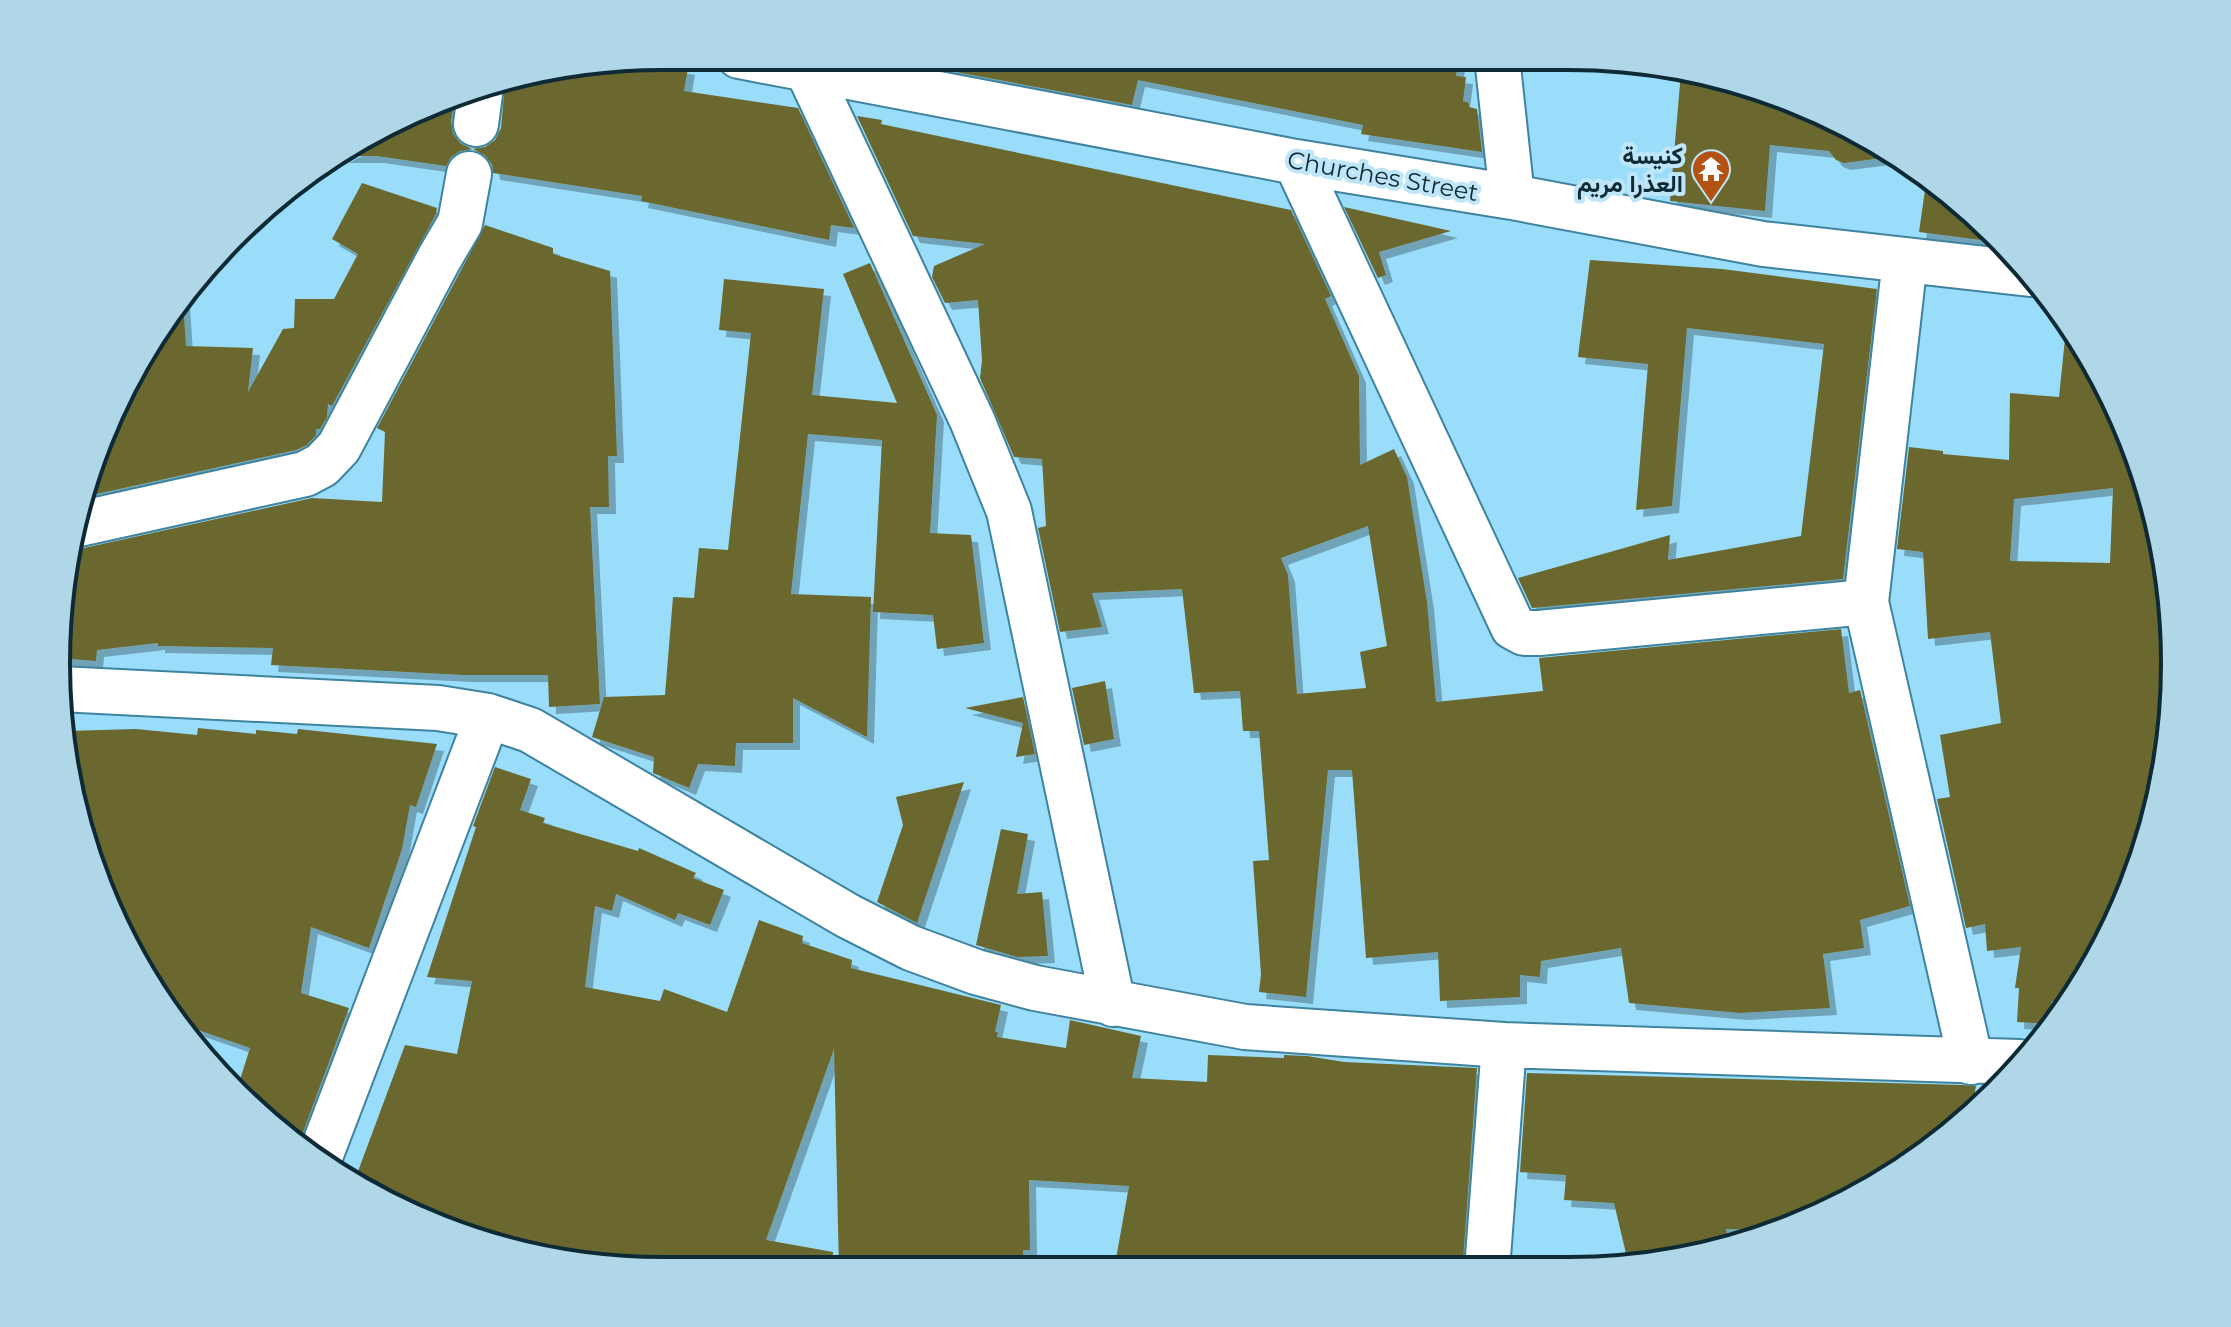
<svg xmlns="http://www.w3.org/2000/svg" width="2231" height="1327" font-family="Montserrat,Vazirmatn,sans-serif">
  <style>
    .building { fill: #6a682d; fill-rule: evenodd; filter: url(#shadow) }
    .lines { fill: none; stroke-linecap: round; stroke-linejoin: round }
    .minor-casing { stroke: #3f839e; stroke-width: 48 }
    .minor { stroke: #fff; stroke-width: 44 }
    .labels { text-anchor: middle; dominant-baseline: central; stroke-width: 8; stroke-linejoin: round; paint-order: stroke }
    .poi-label { font-size: 24px; font-weight: bold; fill: #0e2a35; stroke: #bee6f8; text-anchor: end }
    .street-label { font-size: 24px; fill: #0e2a35; stroke: #bee6f8 }
    .rim { fill: none; stroke: #0e2a35; stroke-width: 4 }
  </style>
  <defs>
    <filter id="shadow"><feDropShadow dx="7" dy="7" stdDeviation="0" flood-color="#0004"/></filter>
  </defs>
  <rect width="100%" height="100%" fill="#99ddfb"/>
  <!-- building -->
  <path class="building" d="M920 56 1459 57 1456 76 1466 77 1463 101 1469 103V107L1477 109 1482 152 1361 134 1363 125 1138 80 1132 105 919 65Z
    M639 60 688 68 684 91 798 108 854 228 831 225 829 240 641 201 642 196 493 173 492 165 486 156 473 149 460 151 451 157 446 166 377 156H342L455 96 451 121 453 134 460 143 472 149 485 147 495 140 501 128 505 82Z
    M1681 72 1763 88 1898 156 1844 163 1836 160 1829 151 1770 145 1765 211 1670 201Z
    M857 116 882 120 881 124 1291 210 1331 296 1325 299 1359 376 1360 465 1394 449 1407 477 1427 602 1436 702 1543 691 1539 658 1841 629 1849 693 1860 690 1910 906 1860 920 1864 948 1823 954 1830 1008 1740 1013 1629 1003 1621 948 1541 961 1540 977 1520 975V997L1440 1001 1438 952 1366 958 1352 770H1328L1306 997 1259 992 1261 974 1253 861 1269 860 1259 731H1243L1240 691 1194 693 1182 589 1092 593 1102 627 1060 632 1038 528 1046 526 1042 459 1014 457 980 378 982 360 978 300 945 303 932 277 934 266 985 244 913 236ZM1368 526 1387 646 1360 652 1366 688 1297 694 1288 575 1281 558Z
    M1927 176 1997 234 2004 243 1919 232Z
    M362 183 437 208 436 214 332 406 328 404 327 417 320 429H316V435L307 445 296 450 83 497 88 469 159 326 183 300 186 346 253 348 248 392 283 329 294 328 295 299H334L358 254 332 239Z
    M1344 207 1451 231 1379 252 1386 275 1378 278Z
    M485 225 553 248V254L610 271 617 456H608L609 507H590L600 704 549 707 548 675H464L271 665 273 648 158 646V643L97 650 96 661 57 658 75 548H84L312 498 382 502 385 432 377 428Z
    M1590 260 1722 269 1877 289 1843 579 1532 608 1518 578 1670 535 1668 560 1801 536 1824 344 1687 328 1672 506 1636 510 1648 364 1578 357Z
    M870 263 937 415 930 533 971 535 984 643 937 649 933 615 873 612 882 440 808 434 791 594 871 597 867 737 793 698V743H736L735 766 698 764 689 788 653 773 654 757 592 737 604 697 665 695 673 597 694 598 699 548 728 550 751 333 719 330 724 279 824 289 812 395 897 403 843 274Z
    M2067 319 2129 431 2163 545 2175 664 2167 744 2150 814 2153 815 2129 896 2072 1001 2068 1006 2052 1001 2050 1024 2017 1022 2019 988H2015L2021 947 1987 951 1985 924 1966 928 1937 799 1950 797 1940 735 2001 723 1990 632 1928 639 1923 552 1897 549 1909 447 1943 451V454L2009 460 2010 393 2059 397ZM2113 488 2110 563 2010 561 2014 499Z
    M1105 681 1114 739 1084 745 1072 688Z
    M1023 697 1035 754 1016 757 1023 723 965 708Z
    M198 728 256 734V730L297 734 298 729 437 744 416 807 410 805 402 849 369 948 311 927 301 993 349 1008 299 1143 238 1086 250 1048 175 1022 88 859 67 731 136 729 197 735Z
    M495 767 531 779 520 810 545 818 543 823 638 851 639 848 696 873 693 878 724 890 710 925 678 913 675 920 616 894 612 911 595 906 585 987 660 1001 664 989 727 1012 759 920 803 936 802 943 852 960 851 968 1001 1005 995 1032H998L997 1037 1066 1048 1070 1020 1141 1036 1132 1078 1207 1082 1208 1055 1284 1058V1055L1307 1056 1344 1062 1477 1068 1463 1261 1403 1264V1267L1374 1270H1114L1129 1186 1029 1180 1030 1250H1023V1270H839L834 1049 766 1240 833 1252 832 1270H623L468 1239 354 1182 405 1045 457 1054 472 981 427 977 476 827 473 826Z
    M964 782 917 923 877 902 903 825 896 797Z
    M1001 829 1028 834 1017 894 1042 892 1048 956 1017 957 976 945Z
    M1527 1073 1962 1085 1976 1086 1974 1096 1986 1099 1968 1120 1871 1190 1774 1230 1726 1229 1729 1248 1725 1250 1629 1266 1614 1203 1564 1200 1566 1175 1520 1172Z"/>
  <g class="lines">
    <!-- minor casing -->
    <g class="minor-casing">
      <path id="minor" d="M739 56 1296 162 1512 197 1763 244 2030 274
        M1497 57 1512 197
        M807 69 972 420 1009 511 1113 1004
        M476 124 481 86
        M1296 162 1513 627 1524 633H1539L1866 602
        M1905 260 1866 602 1971 1062
        M79 524 305 474 322 465 339 447 440 257 460 223 469 174
        M60 689 438 708 488 716 530 730 848 916 911 948 976 972 1035 988 1245 1027 1504 1045 2019 1062
        M318 1162 488 716
        M1487 1270 1504 1045"/>
    </g>
    <!-- minor -->
    <use href="#minor" class="minor"/>
  </g>
  <!-- icons -->
  <defs>
    <g id="temple-pin" transform="scale(2)"><path d="M0 17L-7.5 6A9.5 9.5 0 1 1 7.5 6Z" fill="#b35213" stroke="#bee6f8"/><path d="M0-6L5-2H3V0L6.5 2.5H4V6H1.5V3h-3V6H-4V2.5H-6.5L-3 0V-2H-5Z" fill="#fff"/></g>
  </defs>
  <g fill-rule="evenodd">
    <use href="#temple-pin" x="1711" y="169"/>
  </g>
  <g class="labels">
    <!-- poi labels -->
    <g class="poi-label">
      <text x="1683" y="155">كنيسة<tspan x="1683" dy="28">العذرا مريم</tspan></text>
    </g>
    <!-- street labels -->
    <g class="street-label">
      <text transform="translate(1383 176) rotate(10)">Churches Street</text>
    </g>
  </g>
  <!-- crop -->
  <path d="M0 0H2231V1327H0ZM663 70H1568A593 593 0 0 1 2161 663V664A593 593 0 0 1 1568 1257H663A593 593 0 0 1 70 664V663A593 593 0 0 1 663 70Z" fill="#b0d7e8" fill-rule="evenodd"/>
  <path class="rim" d="M663 70H1568A593 593 0 0 1 2161 663V664A593 593 0 0 1 1568 1257H663A593 593 0 0 1 70 664V663A593 593 0 0 1 663 70Z"/>
</svg>
